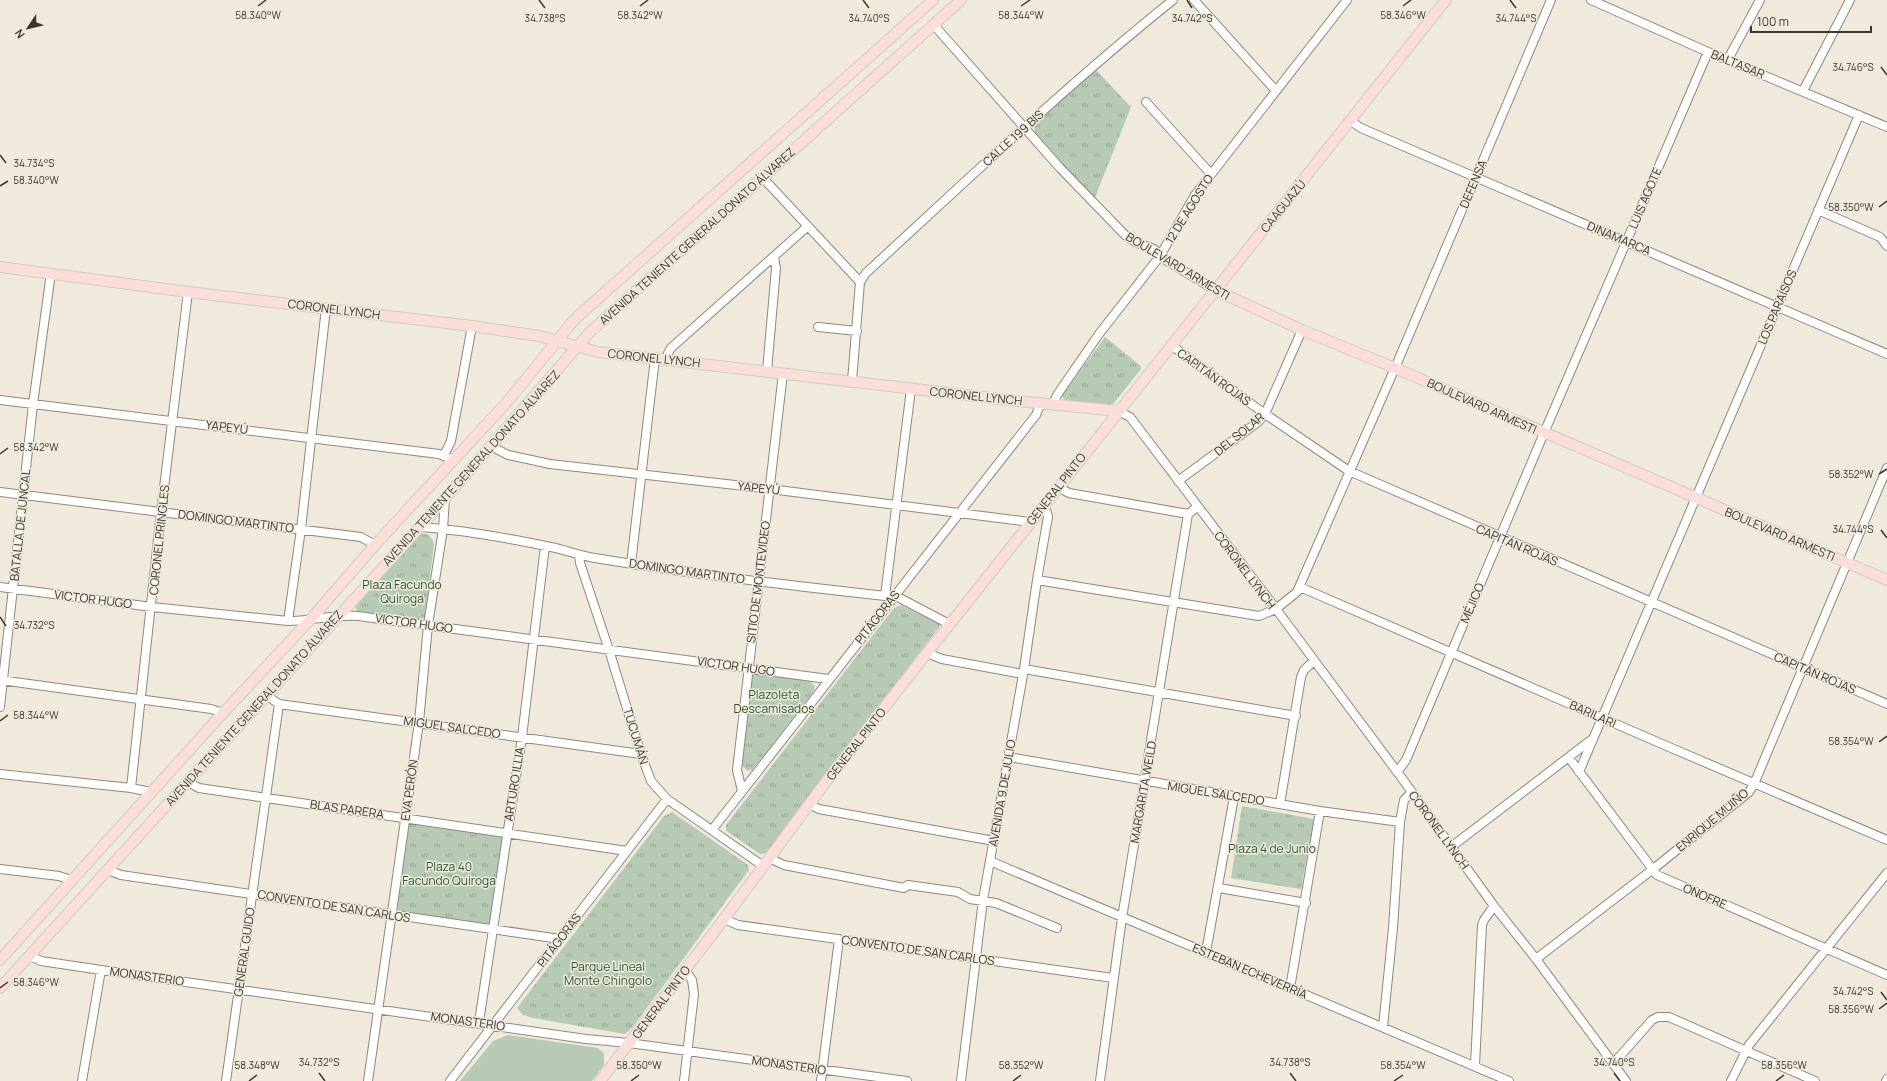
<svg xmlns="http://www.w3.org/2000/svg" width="1887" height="1081" font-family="Manrope,sans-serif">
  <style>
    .grass { fill: #b6cab6 }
    .park { fill: url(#park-tufts) }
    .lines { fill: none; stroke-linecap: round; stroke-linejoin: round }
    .minor-casing { stroke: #8f897d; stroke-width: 10 }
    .major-casing { stroke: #cccbca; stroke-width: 12 }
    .minor { stroke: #fff; stroke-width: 8 }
    .major { stroke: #fbded9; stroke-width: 10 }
    .ticks { fill: none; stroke: #3a3732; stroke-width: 1.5 }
    .labels { text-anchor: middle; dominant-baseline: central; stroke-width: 3; stroke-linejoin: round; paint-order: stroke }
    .street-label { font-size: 12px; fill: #3a3732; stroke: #f0eadd }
    .park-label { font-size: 12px; fill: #29582c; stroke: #f0eadd }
    .ticks-label { font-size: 10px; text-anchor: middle; fill: #3a3732; stroke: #f0eadd; stroke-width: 3; stroke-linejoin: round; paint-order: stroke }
  </style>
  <defs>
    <pattern id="park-tufts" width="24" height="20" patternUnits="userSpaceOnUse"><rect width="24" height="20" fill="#b6cab6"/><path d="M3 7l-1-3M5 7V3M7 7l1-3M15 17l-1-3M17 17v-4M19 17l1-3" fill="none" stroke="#95a595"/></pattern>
  </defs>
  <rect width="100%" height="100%" fill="#f0eadd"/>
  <!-- grass -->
  <path class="grass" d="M508 1035 598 1048 604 1053V1065L592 1081H460L493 1041Z"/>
  <!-- park -->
  <path class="park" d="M1095 69 1131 107 1094 200 1035 134 1034 124Z
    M1105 337 1141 366V369L1113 404 1106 405 1064 400 1062 395Z
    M419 534C427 533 432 536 434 544L425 617 419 620 357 611 355 606 356 604Z
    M901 605 939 624V627L767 853 760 854 728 832 726 831V825L894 608Z
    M752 672 809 679 815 687 813 692 752 770 748 771 741 765Z
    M1242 806 1314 819 1301 889 1231 878Z
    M672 812 748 865 749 870 743 878 632 1028 625 1034 533 1018 523 1015 517 1008 664 816Z
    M405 817 507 832 493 928 392 914Z"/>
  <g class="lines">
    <!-- minor casing -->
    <g class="minor-casing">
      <path id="minor" d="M1194 0 1276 91
        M1591 0 1708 52 1887 127
        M933 24 1060 168 1125 235 1135 242 1154 249 1164 259 1215 290
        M1728 59 1760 0
        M1803 91 1850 0
        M1146 102 1211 174
        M1351 121 1361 128 1887 354
        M762 177 860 282 852 381
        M1818 210 1880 237 1887 246
        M860 282 866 273C967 180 1066 86 1173 0
        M818 327 857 331
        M1171 345 1265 414 1349 471 1887 704
        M667 360 668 353 671 348 808 226
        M767 371 776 268 774 257
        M0 400 439 454 454 460
        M1053 404 1057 395 1099 334 1160 256 1195 195 1347 0
        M1118 411 1130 417 1276 609 1401 777 1494 906 1536 959 1626 1081
        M491 446 508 455 550 464 770 489 1030 522
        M444 455 451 441 472 326
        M1178 481 1258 422 1265 414 1302 330
        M1058 487 1069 493 1188 514
        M0 492 361 537 375 545
        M420 527C463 530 508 538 551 547 566 550 580 556 595 558 691 574 788 585 885 596L894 595 949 624
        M579 555 580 563 609 650 641 754 651 781 667 799 763 866
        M631 564 655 358
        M1037 580 1259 616 1276 609 1297 592 1395 368 1551 0
        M0 587 152 607 288 621C311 621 334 614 358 616L828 679
        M1300 587 1669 747 1887 840
        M885 596 911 389
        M288 621 301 529 326 308
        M927 653 942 659 1023 674
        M1024 669 1296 716
        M0 680 211 709 223 713
        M266 695 279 704 641 754
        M0 707 33 404 51 273
        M1009 757 1320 811 1400 822
        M1569 758 1657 875 1887 975
        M1397 772 1406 760 1544 433 1708 52
        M1579 772C1673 553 1765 334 1859 115
        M0 774 131 788 151 792
        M188 782 199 788 627 851
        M131 788 161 512 188 292
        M742 791 737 770 783 373
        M809 804 819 809 994 841
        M1280 804 1301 677 1304 670 1314 661
        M712 830 1036 415 1041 403
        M1451 847 1591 740
        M769 858 784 865 904 888 908 885 958 892 970 899 996 903 1057 928
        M990 861 1509 1081
        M0 869 59 876 71 880
        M108 870 121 875 560 939
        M1219 888 1306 903
        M724 919 738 925 1113 978
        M1206 952 1234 797
        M30 956 41 961 101 970 586 1039 629 1043 907 1081
        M1536 959 1652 870 1749 792 1754 784 1887 468
        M1290 988 1320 811
        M479 1022 522 737 545 546
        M1383 1027 1393 928 1400 822 1404 800 1411 793
        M1613 1064 1652 1020 1658 1017H1669L1815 1081
        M1475 1065 1482 925 1484 920 1494 906
        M82 1081 101 970
        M226 1081 279 704
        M368 1081 419 722 428 625 443 529 445 499
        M450 1081 667 799
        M684 1081 694 994 692 980 685 970
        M821 1081 839 939
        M961 1081 983 900 1024 669 1037 580 1046 528 1048 517 1047 512 1042 507
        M1100 1081 1122 918 1188 514 1197 507
        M1731 1081 1749 1045 1887 873
        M1886 1081 1887 1079"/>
    </g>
    <!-- major casing -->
    <g class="major-casing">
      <path id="major" d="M0 267 188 292 472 326 539 336 598 352 1018 401 1118 411
        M1215 290 1302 330 1395 368 1887 580
        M0 960 223 713 310 620 375 545 508 401 574 320 933 0
        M0 988 420 527 590 332 961 0
        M600 1081 724 919 825 783 927 653 1446 0"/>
    </g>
    <!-- minor -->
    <use href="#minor" class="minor"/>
    <!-- major -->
    <use href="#major" class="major"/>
  </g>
  <!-- ticks -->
  <path class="ticks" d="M539 0 545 8M863 0 869 8M1187 0 1192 8M1510 0 1516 8M258 6 266 0M640 6 648 0M1021 6 1030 0M1403 6 1411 0M1881 67 1887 75M0 155 6 163M0 186 8 181M1879 207 1887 201M0 454 8 448M1879 474 1887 469M1881 530 1887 538M0 617 6 626M0 721 8 715M1879 742 1887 736M0 988 8 982M1881 992 1887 1000M1879 1009 1887 1003M319 1073 325 1081M1290 1073 1296 1081M1614 1073 1620 1081M249 1081 257 1075M631 1081 639 1075M1013 1081 1021 1075M1394 1081 1403 1075M1776 1081 1784 1075"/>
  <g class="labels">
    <!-- street labels -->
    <g class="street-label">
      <text transform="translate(1738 64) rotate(22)">BALTASAR</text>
      <text transform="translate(1013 138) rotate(-42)">CALLE 199 BIS</text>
      <text transform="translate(1473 184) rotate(-67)">DEFENSA</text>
      <text transform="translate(1645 198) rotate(-67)">LUIS AGOTE</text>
      <text transform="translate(1283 206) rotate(-51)">CAAGUAZÚ</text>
      <text transform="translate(1189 209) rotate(-58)">12 DE AGOSTO</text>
      <text transform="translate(697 236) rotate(-42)">AVENIDA TENIENTE GENERAL DONATO ÁLVAREZ</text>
      <text transform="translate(1619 238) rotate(23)">DINAMARCA</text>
      <text transform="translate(1178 266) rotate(31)">BOULEVARD ARMESTI</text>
      <text transform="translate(1777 307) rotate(-67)">LOS PARAÍSOS</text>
      <text transform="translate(334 309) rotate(7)">CORONEL LYNCH</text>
      <text transform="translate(654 358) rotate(6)">CORONEL LYNCH</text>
      <text transform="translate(1214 377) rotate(36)">CAPITÁN ROJAS</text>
      <text transform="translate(976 396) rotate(6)">CORONEL LYNCH</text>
      <text transform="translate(1482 406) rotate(24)">BOULEVARD ARMESTI</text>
      <text transform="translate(227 427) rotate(7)">YAPEYÚ</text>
      <text transform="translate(1239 434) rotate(-39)">DEL SOLAR</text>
      <text transform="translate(471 468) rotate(-48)">AVENIDA TENIENTE GENERAL DONATO ÁLVAREZ</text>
      <text transform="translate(759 488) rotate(6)">YAPEYÚ</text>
      <text transform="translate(1056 489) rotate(-52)">GENERAL PINTO</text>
      <text transform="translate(236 521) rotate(7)">DOMINGO MARTINTO</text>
      <text transform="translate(20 525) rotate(-84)">BATALLA DE JUNCAL</text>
      <text transform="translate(1780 534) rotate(23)">BOULEVARD ARMESTI</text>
      <text transform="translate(159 540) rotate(-84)">CORONEL PRINGLES</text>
      <text transform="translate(1517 545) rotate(23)">CAPITÁN ROJAS</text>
      <text transform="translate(1245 570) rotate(53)">CORONEL LYNCH</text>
      <text transform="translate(687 571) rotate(8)">DOMINGO MARTINTO</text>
      <text transform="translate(758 582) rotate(-83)">SITIO DE MONTEVIDEO</text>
      <text transform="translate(93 599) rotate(7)">VICTOR HUGO</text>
      <text transform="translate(1472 603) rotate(-67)">MÉJICO</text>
      <text transform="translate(877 617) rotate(-52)">PITÁGORAS</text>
      <text transform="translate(414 623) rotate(8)">VICTOR HUGO</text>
      <text transform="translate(736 666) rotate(8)">VICTOR HUGO</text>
      <text transform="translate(1815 673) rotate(23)">CAPITÁN ROJAS</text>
      <text transform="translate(254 708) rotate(-48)">AVENIDA TENIENTE GENERAL DONATO ÁLVAREZ</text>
      <text transform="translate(1593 714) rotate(24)">BARILARI</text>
      <text transform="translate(452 727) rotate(8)">MIGUEL SALCEDO</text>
      <text transform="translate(636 736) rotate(73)">TUCUMÁN</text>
      <text transform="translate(856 744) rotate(-52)">GENERAL PINTO</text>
      <text transform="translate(514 784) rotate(-81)">ARTURO ILLIA</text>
      <text transform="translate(409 790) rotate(-82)">EVA PERÓN</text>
      <text transform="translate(1143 792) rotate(-80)">MARGARITA WEILD</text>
      <text transform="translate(1002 793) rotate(-80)">AVENIDA 9 DE JULIO</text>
      <text transform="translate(1216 793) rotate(9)">MIGUEL SALCEDO</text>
      <text transform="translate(347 809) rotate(8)">BLAS PARERA</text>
      <text transform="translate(1712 820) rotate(-40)">ENRIQUE MUIÑO</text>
      <text transform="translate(1439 830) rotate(54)">CORONEL LYNCH</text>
      <text transform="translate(1705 896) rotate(23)">ONOFRE</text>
      <text transform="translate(334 906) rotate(9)">CONVENTO DE SAN CARLOS</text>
      <text transform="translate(559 940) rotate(-53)">PITÁGORAS</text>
      <text transform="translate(918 950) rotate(8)">CONVENTO DE SAN CARLOS</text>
      <text transform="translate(244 952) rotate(-82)">GENERAL GUIDO</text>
      <text transform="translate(1250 971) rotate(23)">ESTEBAN ECHEVERRÍA</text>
      <text transform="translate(147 976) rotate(8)">MONASTERIO</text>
      <text transform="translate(661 1002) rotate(-53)">GENERAL PINTO</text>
      <text transform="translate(468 1021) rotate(8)">MONASTERIO</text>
      <text transform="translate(789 1065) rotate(8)">MONASTERIO</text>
    </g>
    <!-- park labels -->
    <g class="park-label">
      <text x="402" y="584">Plaza Facundo<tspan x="402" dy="14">Quiroga</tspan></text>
      <text x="774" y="694">Plazoleta<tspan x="774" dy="14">Descamisados</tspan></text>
      <text x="1272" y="848">Plaza 4 de Junio</text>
      <text x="449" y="866">Plaza 40<tspan x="449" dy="14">Facundo Quiroga</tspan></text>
      <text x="608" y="966">Parque Lineal<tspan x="608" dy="14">Monte Chingolo</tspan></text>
    </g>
  </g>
  <g class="ticks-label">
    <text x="258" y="19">58.340°W</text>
    <text x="640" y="19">58.342°W</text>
    <text x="1021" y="19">58.344°W</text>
    <text x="1403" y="19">58.346°W</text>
    <text x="545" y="22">34.738°S</text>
    <text x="869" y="22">34.740°S</text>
    <text x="1192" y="22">34.742°S</text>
    <text x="1516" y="22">34.744°S</text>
    <text x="1853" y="71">34.746°S</text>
    <text x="34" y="167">34.734°S</text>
    <text x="36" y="184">58.340°W</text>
    <text x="1851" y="211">58.350°W</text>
    <text x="36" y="451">58.342°W</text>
    <text x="1851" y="478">58.352°W</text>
    <text x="1853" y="533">34.744°S</text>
    <text x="34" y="629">34.732°S</text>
    <text x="36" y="719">58.344°W</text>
    <text x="1851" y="745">58.354°W</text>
    <text x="36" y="986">58.346°W</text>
    <text x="1853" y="995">34.742°S</text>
    <text x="1851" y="1013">58.356°W</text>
    <text x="319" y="1066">34.732°S</text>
    <text x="1290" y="1066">34.738°S</text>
    <text x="1614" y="1066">34.740°S</text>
    <text x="257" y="1069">58.348°W</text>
    <text x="639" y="1069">58.350°W</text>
    <text x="1021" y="1069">58.352°W</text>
    <text x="1403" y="1069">58.354°W</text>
    <text x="1784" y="1069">58.356°W</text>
  </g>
  <!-- north arrow -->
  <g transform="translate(28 28) rotate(235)" stroke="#f0eadd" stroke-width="3" paint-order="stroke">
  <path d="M0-3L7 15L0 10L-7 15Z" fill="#3a3732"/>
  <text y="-6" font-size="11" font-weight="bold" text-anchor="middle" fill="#3a3732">N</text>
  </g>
  <!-- scale -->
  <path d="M1751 26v6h120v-6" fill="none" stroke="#3a3732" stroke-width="2"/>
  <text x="1757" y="26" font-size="12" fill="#3a3732" stroke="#f0eadd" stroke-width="3" paint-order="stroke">100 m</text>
</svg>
